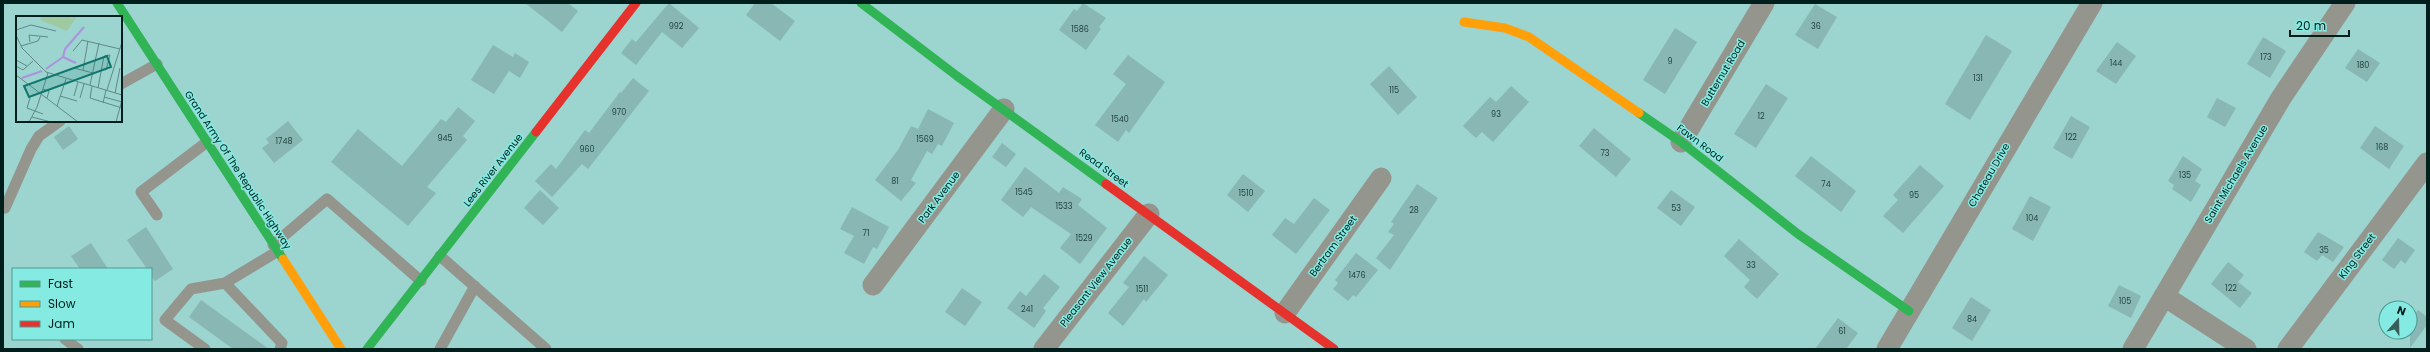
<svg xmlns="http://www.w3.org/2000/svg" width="2430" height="352" font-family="Poppins,sans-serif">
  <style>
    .building { fill: #89b7b3 }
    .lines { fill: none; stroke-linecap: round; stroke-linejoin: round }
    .lane { stroke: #94958d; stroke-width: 11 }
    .street { stroke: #94958d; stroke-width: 21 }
    .fast { stroke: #30b455; stroke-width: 9 }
    .slow { stroke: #ff9f0a; stroke-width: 9 }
    .jam { stroke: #e5322d; stroke-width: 9 }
    .labels { text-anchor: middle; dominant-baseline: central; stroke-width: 3; stroke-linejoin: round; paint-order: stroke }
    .number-label { font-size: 8px; fill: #224441 }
    .street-label { font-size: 10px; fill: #001e1b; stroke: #85ebe2 }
    .inset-river { fill: none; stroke: #ab92de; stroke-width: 2 }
    .inset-road { fill: none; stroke: #5e8b87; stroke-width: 1 }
    .view { fill: #0f766e; fill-opacity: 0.15; stroke: #0f766e; stroke-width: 2 }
    .inset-edge { fill: none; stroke: #001e1b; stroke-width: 2 }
  </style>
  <rect width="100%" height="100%" fill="#9cd4cf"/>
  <!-- building -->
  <path class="building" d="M525 3H568L578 11 562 32Z
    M669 3 699 28 682 48 662 32 636 65 621 53 632 39 636 42Z
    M755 3H771L795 21 780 41 746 15Z
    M1083 3 1106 18 1099 27 1101 29 1086 50 1059 30 1074 9 1077 11Z
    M1815 4 1837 17 1818 49 1795 35Z
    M1675 28 1697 42 1665 94 1643 80Z
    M1986 35 2012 51 1970 120 1945 104Z
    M2263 37 2286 51 2270 78 2247 64Z
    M2117 42 2136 56 2116 84 2096 71Z
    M493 45 513 57 515 53 529 62 520 78 509 71 494 94 471 80Z
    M2358 49 2380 63 2367 82 2345 68Z
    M1128 55 1165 82 1129 133 1126 130 1118 142 1095 125 1126 84 1113 74Z
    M1389 66 1417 97 1398 115 1370 84Z
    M633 78 649 91 588 169 582 164 552 197 535 181 551 164 556 169 585 130 589 133 620 92 621 93Z
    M1766 84 1788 98 1756 148 1734 134Z
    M1511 86 1529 102 1493 142 1482 132 1476 138 1463 126 1490 97 1496 102Z
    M2217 98 2236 108 2225 127 2207 117Z
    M458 107 475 121 463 136 467 140 427 187 436 193 408 226 331 162 358 129 402 166 441 119 446 122Z
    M928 109 954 123 942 146 938 144 932 154 927 151 911 180 916 183 901 201 875 180 898 150 911 126 918 129Z
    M2071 116 2090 127 2072 159 2053 148Z
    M288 121 303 140 274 163 262 148 269 143 266 139Z
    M69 126 78 139 63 150 54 137Z
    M2375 126 2404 146 2389 169 2360 148Z
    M1594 128 1631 159 1616 177 1579 146Z
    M1002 143 1016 154 1006 167 992 157Z
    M1811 156 1856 191 1841 212 1795 176Z
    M2183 156 2202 169 2195 181 2201 185 2191 202 2172 189 2174 185 2168 181Z
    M1920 165 1944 186 1903 233 1883 216 1898 200 1893 195Z
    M1025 167 1059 193 1063 187 1082 199 1078 205 1107 228 1080 264 1060 248 1071 234 1031 207 1023 217 1001 200Z
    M1243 174 1265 191 1248 212 1227 195Z
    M1417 184 1438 198 1390 270 1376 258 1394 235 1388 232 1394 224 1391 222Z
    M540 190 559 208 543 225 524 208Z
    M1671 190 1695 207 1681 226 1657 208Z
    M2030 196 2051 207 2033 241 2012 229Z
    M1314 198 1330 210 1296 254 1272 235 1285 218 1294 224Z
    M852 207 889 227 877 249 873 247 864 264 844 253 854 236 840 229Z
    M146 227 173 269 155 281 151 276V269H147L127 240Z
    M2318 232 2344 247 2333 262 2322 255 2317 261 2304 252Z
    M2398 238 2415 250 2405 264 2401 260 2394 269 2382 260Z
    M1739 239 1779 274 1757 299 1744 287 1750 280 1724 256Z
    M91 243 108 269H80L71 256Z
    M1356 253 1378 270 1356 297 1353 295 1348 301 1333 289 1338 283 1335 280Z
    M1144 256 1168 275 1146 302 1144 299 1123 326 1108 313 1129 287 1123 283Z
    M2228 262 2244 275 2238 282 2252 293 2240 308 2211 284Z
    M1044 274 1060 287 1043 308 1046 311 1034 328 1007 308 1020 291 1026 296Z
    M2119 285 2141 296 2131 318 2108 306Z
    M962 288 982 302 965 326 945 312Z
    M1971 297 1991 310 1972 341 1952 328Z
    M201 300 269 349H233L189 317Z
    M2418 310 2427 317V325L2410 348V321Z
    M1838 318 1858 333 1846 349H1815Z"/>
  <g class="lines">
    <!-- lane -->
    <path class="lane" d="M121 84 157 64
      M5 208 31 149 39 136 60 121
      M157 215 141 192 207 142
      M273 245 327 199 421 281
      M440 256 546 349
      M225 283 282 343 280 349
      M65 339 78 349
      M205 349 165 320 191 289 225 283 278 251
      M440 349 475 286"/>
    <!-- street -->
    <path class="street" d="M1681 142 1764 3
      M873 285 1004 109
      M2164 296 2246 349
      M1285 313 1381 178
      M1044 349 1149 214
      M1887 349 2092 3
      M2133 349 2281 98 2345 3
      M2288 349 2427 163"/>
    <!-- fast -->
    <path class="fast" d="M117 3 283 259
      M861 3 957 76 1106 184
      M1639 113 1681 142 1798 234 1909 311
      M367 349 536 132"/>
    <!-- slow -->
    <path class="slow" d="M1464 22 1505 28 1529 37 1639 113
      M283 259 341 349"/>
    <!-- jam -->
    <path class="jam" d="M536 132 636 3
      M1106 184 1334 349"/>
  </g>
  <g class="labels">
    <!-- number labels -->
    <g class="number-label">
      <text x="676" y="26">992</text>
      <text x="1816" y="26">36</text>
      <text x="1080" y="29">1586</text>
      <text x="2266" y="57">173</text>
      <text x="1670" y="61">9</text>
      <text x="2116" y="63">144</text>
      <text x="2363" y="65">180</text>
      <text x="1978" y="78">131</text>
      <text x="1394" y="90">115</text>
      <text x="619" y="112">970</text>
      <text x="1496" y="114">93</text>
      <text x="1761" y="116">12</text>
      <text x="1120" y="119">1540</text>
      <text x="2071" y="137">122</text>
      <text x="445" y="138">945</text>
      <text x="925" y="139">1569</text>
      <text x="284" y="141">1748</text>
      <text x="2382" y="147">168</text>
      <text x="587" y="149">960</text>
      <text x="1605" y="153">73</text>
      <text x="2185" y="175">135</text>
      <text x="895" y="181">81</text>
      <text x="1826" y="184">74</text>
      <text x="1024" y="192">1545</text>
      <text x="1246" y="193">1510</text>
      <text x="1914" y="195">95</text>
      <text x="1064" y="206">1533</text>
      <text x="1676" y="208">53</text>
      <text x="1414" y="210">28</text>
      <text x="2032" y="218">104</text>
      <text x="866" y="233">71</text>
      <text x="1084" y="238">1529</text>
      <text x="2324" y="250">35</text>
      <text x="1751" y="265">33</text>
      <text x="1357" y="275">1476</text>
      <text x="2231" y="288">122</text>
      <text x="1142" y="289">1511</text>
      <text x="2125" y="301">105</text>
      <text x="1027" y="309">241</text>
      <text x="1972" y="319">84</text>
      <text x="1842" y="331">61</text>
    </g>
    <!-- street labels -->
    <g class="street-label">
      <text transform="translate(1723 73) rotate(-59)">Butternut Road</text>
      <text transform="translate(1700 143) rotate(37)">Fawn Road</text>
      <text transform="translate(1104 168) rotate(36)">Read Street</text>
      <text transform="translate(238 170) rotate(57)">Grand Army Of The Republic Highway</text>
      <text transform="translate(493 170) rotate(-52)">Lees River Avenue</text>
      <text transform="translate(2236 174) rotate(-59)">Saint Michaels Avenue</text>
      <text transform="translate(1989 175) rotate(-60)">Chateau Drive</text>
      <text transform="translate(939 197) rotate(-53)">Park Avenue</text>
      <text transform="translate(1333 246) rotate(-54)">Bertram Street</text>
      <text transform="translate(2357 256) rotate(-53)">King Street</text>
      <text transform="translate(1096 282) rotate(-52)">Pleasant View Avenue</text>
    </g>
  </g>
  <!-- overview -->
  <g transform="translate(16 16)">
    <rect width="106" height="106" fill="#9cd4cf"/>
    <path d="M26 0H52L57 3 56 0H61L51 15 24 4Z" fill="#9fcaa1"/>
    <path class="inset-river" d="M47 41 60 47M30 53 47 41 49 33 68 11M6 62 26 55"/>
    <path class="inset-road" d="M0 14 15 9 40 15M0 19 6 32 30 56 106 79M14 26 13 19 32 21M5 30 22 25 24 21M57 35 66 24 104 33M0 44 11 50M0 50 7 54 17 45M58 52 77 57M67 54 72 25M0 59 62 106M74 69 83 27M76 70 74 82 106 92M82 72 88 40 94 39 90 54 85 53M27 73 33 75 31 82M91 74 106 26M99 77 104 52M44 80 61 85M58 80 62 66M88 81 106 86M14 82 11 92 27 98M64 82 68 68M87 87 90 74M41 90 50 63M16 101 35 106M13 106 21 91 32 57M100 106 106 84"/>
    <path class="view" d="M91 40 95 51 13 81 8 70Z"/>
    <rect width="106" height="106" class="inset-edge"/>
  </g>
  <!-- border -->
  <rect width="2430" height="352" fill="none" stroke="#001e1b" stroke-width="8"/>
  <!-- legend -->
  <rect x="12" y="268" width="140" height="72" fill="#85ebe2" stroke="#509992"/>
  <rect x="20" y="281" width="20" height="6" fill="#30b455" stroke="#509992"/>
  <text x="48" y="288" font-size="12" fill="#001e1b">Fast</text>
  <rect x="20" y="301" width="20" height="6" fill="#ff9f0a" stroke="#509992"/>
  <text x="48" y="308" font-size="12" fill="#001e1b">Slow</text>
  <rect x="20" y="321" width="20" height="6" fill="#e5322d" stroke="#509992"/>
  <text x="48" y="328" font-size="12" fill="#001e1b">Jam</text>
  <!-- north arrow -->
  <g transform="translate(2398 320) rotate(20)"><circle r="19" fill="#85ebe2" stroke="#509992"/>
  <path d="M0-3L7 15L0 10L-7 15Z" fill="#375e5a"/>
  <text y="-6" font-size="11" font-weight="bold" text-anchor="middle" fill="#001e1b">N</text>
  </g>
  <!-- scale -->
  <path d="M2290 30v6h59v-6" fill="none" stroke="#001e1b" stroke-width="2"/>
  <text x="2296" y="30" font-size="12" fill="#001e1b" stroke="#85ebe2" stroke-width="3" paint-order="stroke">20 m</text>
</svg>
